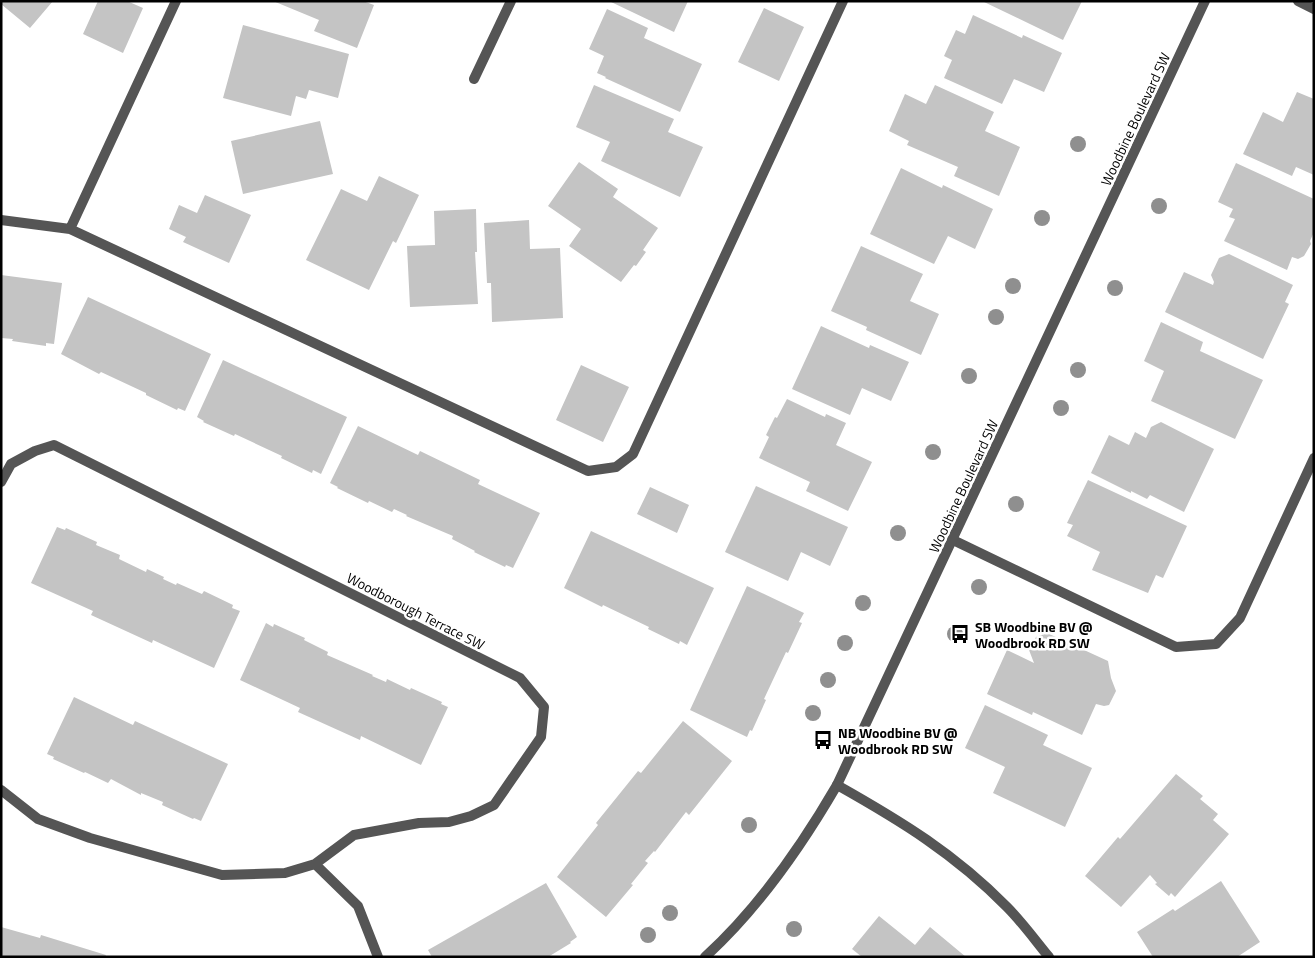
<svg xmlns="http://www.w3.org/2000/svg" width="1315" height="958" font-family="'Titillium Web',sans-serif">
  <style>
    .building { fill: #c4c4c4 }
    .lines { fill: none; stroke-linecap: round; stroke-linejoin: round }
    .service { stroke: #555; stroke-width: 10 }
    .minor { stroke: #555; stroke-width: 10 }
    .tertiary { stroke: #555; stroke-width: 10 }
    .tree { fill: #8f8f8f }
    .labels { text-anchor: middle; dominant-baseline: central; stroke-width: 5; stroke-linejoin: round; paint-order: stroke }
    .street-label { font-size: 14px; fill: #000; stroke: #fff }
    .poi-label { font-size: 14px; font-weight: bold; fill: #000; stroke: #fff; text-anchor: start }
  </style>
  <rect width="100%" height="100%" fill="#fff"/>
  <!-- building -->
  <path class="building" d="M1 1H53L30 28 1 4Z
    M98 1H127L143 8 123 53 83 34Z
    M273 1H363L374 5 357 48 314 31 319 20Z
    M609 1H688L674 32Z
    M982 1H1082L1063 40Z
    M764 8 804 27 779 81 738 62Z
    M607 9 648 28 644 38 702 64 680 112 605 78 606 77 597 73 604 56 589 49Z
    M973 15 1022 38 1023 35 1062 53 1044 92 1014 79 1002 104 944 78 952 60 944 56 956 30 965 34Z
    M243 25 349 54 338 98 309 90 306 99 296 96 291 116 223 98Z
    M594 85 674 119 668 132 703 147 680 197 601 161 610 142 576 127Z
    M935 85 994 112 985 131 1020 147 999 196 954 176 958 167 907 145 909 141 889 131 905 94 926 104Z
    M1297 92 1314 99V175L1296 167 1292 176 1243 154 1263 112 1283 122Z
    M320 121 333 174 243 194 231 141Z
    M579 162 618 189 613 197 658 228 643 250 646 252 636 266 634 265 621 282 569 246 581 229 548 206Z
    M1236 163 1314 199V232L1310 241 1311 244 1304 256 1298 259 1292 257 1287 270 1224 241 1235 219 1229 217 1233 209 1218 202Z
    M901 168 942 188 943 185 993 209 975 249 948 236 934 264 870 234Z
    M379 176 419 195 396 243 393 241 369 290 306 260 341 189 367 201Z
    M205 195 251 215 229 263 183 242 186 237 169 229 179 205 197 213Z
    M476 209 477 252H475L478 304 410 307 407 246 435 245 434 211Z
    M529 220 530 249 560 248 563 318 492 322 491 283H487L484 223Z
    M861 246 923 274 910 301 939 314 921 355 866 330 867 327 831 311Z
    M1229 254 1293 285 1285 302 1289 304 1263 359 1165 312 1184 272 1213 285 1214 282 1211 275 1219 258Z
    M1 275 62 283 54 344 46 343V346L12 341 13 339 1 338Z
    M88 297 211 354 185 411 178 408 177 410 146 395V393L101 372 99 374 61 354Z
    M1161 322 1203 342 1200 351 1263 380 1235 439 1151 401 1164 371 1144 361Z
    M821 326 869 348 870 345 909 362 891 401 862 388 850 415 792 389Z
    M223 360 347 417 321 474 313 470 312 473 281 458 282 456 235 434 234 436 203 422 204 421 197 417Z
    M581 365 629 387 603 442 556 420Z
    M787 399 825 417 826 414 846 423 836 445 872 462 848 511 806 491 810 482 759 458 769 437 766 435 775 417 777 418Z
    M1161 422 1214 449 1184 512 1150 495 1147 499 1131 491V493L1091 473 1109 435 1129 445 1135 432 1146 438 1151 427Z
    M358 426 418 455 420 451 480 480 478 484 540 513 513 568 506 565 505 567 474 552 475 551 452 539 453 536 406 516 407 515 394 509 392 512 369 501 368 503 337 488 338 487 330 483Z
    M1088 480 1187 526 1163 578 1156 575 1148 593 1092 570 1100 552 1067 536 1073 525 1067 523Z
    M756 486 848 527 830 566 801 552 788 581 725 552Z
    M650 487 689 505 677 533 637 514Z
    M57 527 65 530 66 528 97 542 96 545 120 555 119 559 146 572 147 569 164 577 163 579 176 585 177 583 202 594 204 591 233 605 232 608 240 611 214 668 153 640 152 643 91 615 93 611 31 583Z
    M591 531 714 588 687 645 680 641 679 644 648 629 649 627 603 605 602 607 564 588Z
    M747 586 804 613 799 622 802 623 788 653 786 652 764 699 766 700 752 731 750 730 747 737 690 710Z
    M266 623 273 627 274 624 305 638 304 640 328 652 327 655 373 675 372 676 386 682 387 679 410 690 411 688 442 702 441 704 448 707 421 765 361 736 360 740 298 712 300 708 240 680Z
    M1047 633 1108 661 1111 678 1116 691 1109 705 1104 706 1096 704 1082 735 1033 712 1032 715 987 694 1007 650 1034 663 1029 650 1036 637Z
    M74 697 133 725 135 721 228 764 201 821 194 818 193 819 162 805 163 802 141 793V795L111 779 108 783 85 772 84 773 53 759 54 757 47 754Z
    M985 705 1048 735 1043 745 1092 768 1065 827 993 793 1005 767 965 748Z
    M683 721 732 761 689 815 686 812 655 852 654 851 645 861 648 863 631 884 633 885 606 917 557 877 598 825 596 823 638 771 641 773Z
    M1176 774 1203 796 1200 799 1218 814 1213 820 1229 834 1175 897 1171 893 1169 896 1155 884 1157 883 1150 875 1121 907 1085 876 1118 837 1120 839Z
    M1221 881 1260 942 1237 957H1153L1137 932 1173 909 1175 911Z
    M546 883 577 937 570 942 571 943 548 957H432L428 950Z
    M879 916 915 945 930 927 966 957H862L852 949Z
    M1 927 40 938 41 935 106 955 105 957H1Z"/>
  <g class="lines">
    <!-- service -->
    <path class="service" d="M1 220 70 229 588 471 616 467 633 454 843 1
      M70 229 176 1
      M1 482 11 464 35 451 54 445 520 678 544 707 541 737 494 805 471 816 449 822 419 823 354 835 315 864 285 873 222 875 90 838 38 819 1 790
      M953 540 1176 647 1216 644 1240 618 1314 458
      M315 864 358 906 378 957"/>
    <!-- minor -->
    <path class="minor" d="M1298 1 1314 9
      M474 79 511 1
      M837 785C901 821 955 854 1007 907 1022 922 1035 940 1049 957"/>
    <!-- tertiary -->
    <path class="tertiary" d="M705 957C759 908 801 847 837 785L1205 1"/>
  </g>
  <!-- trees -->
  <g class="tree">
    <circle cx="1078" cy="144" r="8"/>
    <circle cx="1159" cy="206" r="8"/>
    <circle cx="1042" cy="218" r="8"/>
    <circle cx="1013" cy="286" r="8"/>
    <circle cx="1115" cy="288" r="8"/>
    <circle cx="996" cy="317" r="8"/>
    <circle cx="1078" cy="370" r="8"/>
    <circle cx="969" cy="376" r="8"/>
    <circle cx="1061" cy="408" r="8"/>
    <circle cx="933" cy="452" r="8"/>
    <circle cx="1016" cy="504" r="8"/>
    <circle cx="898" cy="533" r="8"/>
    <circle cx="979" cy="587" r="8"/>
    <circle cx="863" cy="603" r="8"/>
    <circle cx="955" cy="634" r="8"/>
    <circle cx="845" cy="643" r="8"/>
    <circle cx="828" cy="680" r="8"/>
    <circle cx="813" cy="713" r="8"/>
    <circle cx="749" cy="825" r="8"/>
    <circle cx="670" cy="913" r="8"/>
    <circle cx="794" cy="929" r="8"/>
    <circle cx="648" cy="935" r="8"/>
  </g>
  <!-- icons -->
  <defs>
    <g id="bus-bare" transform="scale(1.5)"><path d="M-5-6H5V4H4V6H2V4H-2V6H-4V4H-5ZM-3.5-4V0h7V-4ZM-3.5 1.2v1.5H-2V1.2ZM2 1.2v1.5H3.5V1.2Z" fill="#000" stroke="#fff" stroke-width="2.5" paint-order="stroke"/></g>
  </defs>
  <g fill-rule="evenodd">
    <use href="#bus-bare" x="960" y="634"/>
    <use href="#bus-bare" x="823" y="740"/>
  </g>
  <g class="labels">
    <!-- street labels -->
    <g class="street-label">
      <text transform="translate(1135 119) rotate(-65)">Woodbine Boulevard SW</text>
      <text transform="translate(963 486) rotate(-65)">Woodbine Boulevard SW</text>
      <text transform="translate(416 611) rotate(27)">Woodborough Terrace SW</text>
    </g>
    <!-- poi labels -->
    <g class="poi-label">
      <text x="975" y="626">SB Woodbine BV @<tspan x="975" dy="16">Woodbrook RD SW</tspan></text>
      <text x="838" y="732">NB Woodbine BV @<tspan x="838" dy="16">Woodbrook RD SW</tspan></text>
    </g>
  </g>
  <!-- border -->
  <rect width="1315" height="958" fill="none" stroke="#000000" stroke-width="5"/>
</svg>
